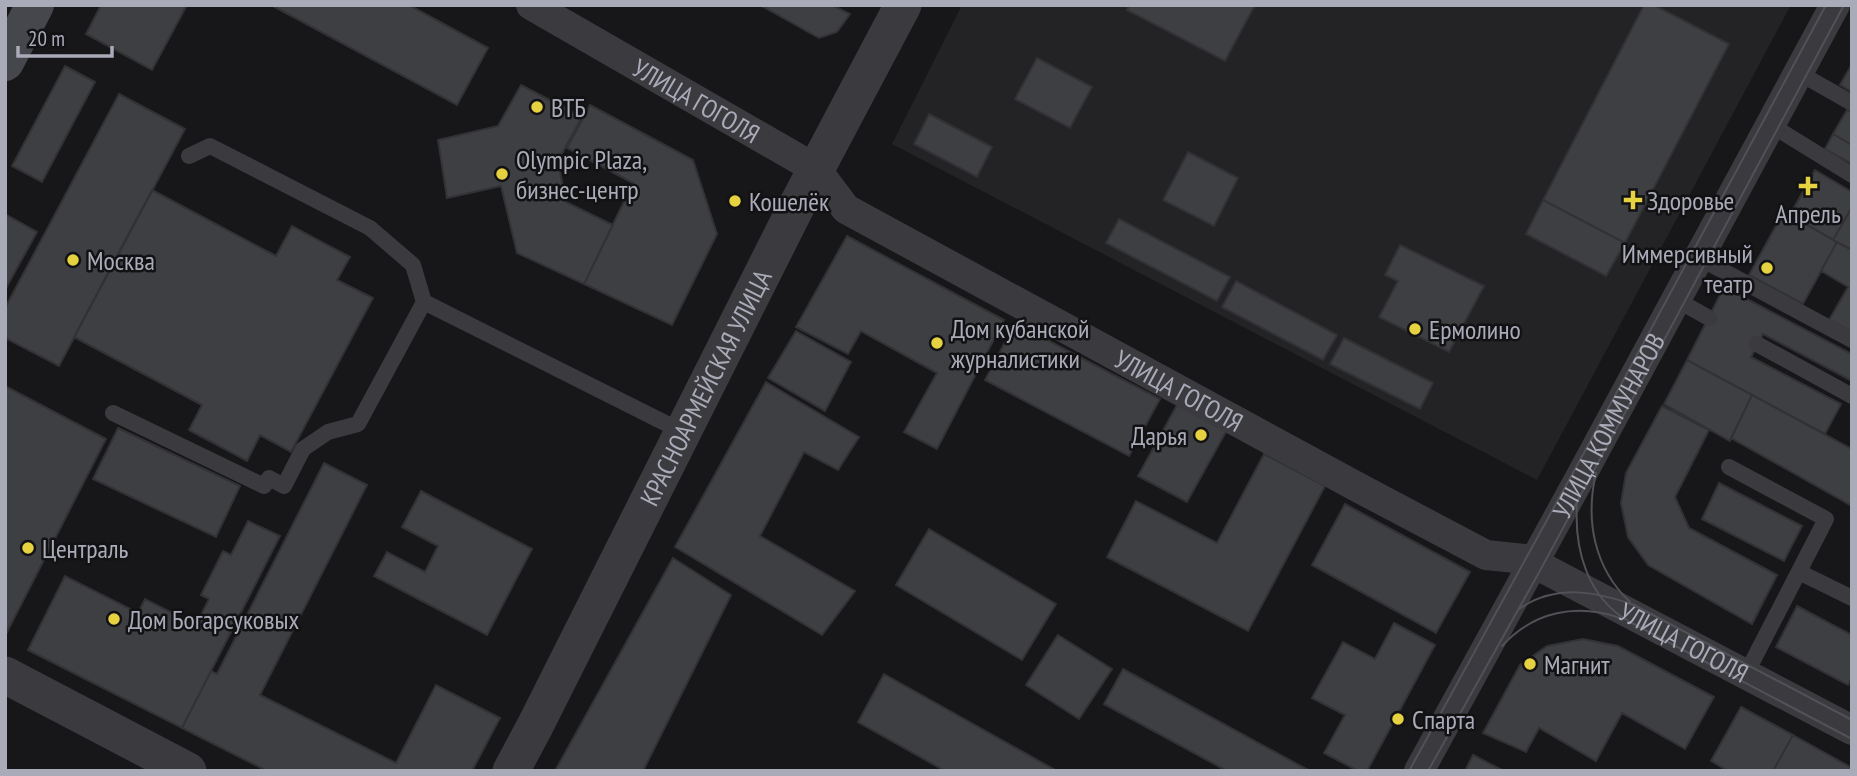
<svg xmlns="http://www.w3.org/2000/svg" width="1857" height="776" font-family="'PT Sans Narrow',sans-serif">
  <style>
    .built { fill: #232326 }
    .building { fill: #3e3f43; stroke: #323134; stroke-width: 2 }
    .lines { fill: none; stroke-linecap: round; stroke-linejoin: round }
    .service { stroke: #3a3a3f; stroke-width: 16 }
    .minor { stroke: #3a3a3f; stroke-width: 30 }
    .tertiary { stroke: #3a3a3f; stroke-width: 37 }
    .secondary { stroke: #46464d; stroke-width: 38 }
    .tram { stroke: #515158; stroke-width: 2 }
    .poi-dot { fill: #e6d241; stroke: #121214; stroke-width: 2.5 }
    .labels { text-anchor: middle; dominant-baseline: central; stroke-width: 5; stroke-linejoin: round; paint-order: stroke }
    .street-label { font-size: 26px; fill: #aaabb8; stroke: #121214 }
    .poi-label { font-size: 26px; fill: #aaabb8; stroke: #121214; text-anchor: start }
  </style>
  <rect width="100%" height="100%" fill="#171719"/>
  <!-- built -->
  <path class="built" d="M962 5H1791L1537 480 892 144Z"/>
  <!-- building -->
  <path class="building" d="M101 5H187L152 70 86 34Z
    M271 5H409L488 48 457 105Z
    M760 5H832L850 14 837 32 819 38Z
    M1129 5H1255L1225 61 1127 10Z
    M1644 5H1654L1729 44 1625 243 1543 200Z
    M1037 58 1092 87 1070 128 1015 99Z
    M1852 64V92L1840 85Z
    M65 66 95 82 42 182 12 166Z
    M521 85 582 117 558 161 566 202 613 225 584 284 517 253 501 186 447 198 438 140 498 126Z
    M119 94 185 129 59 366 5 338V308Z
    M590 105 693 160 717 234 672 325 584 284 633 183 567 148Z
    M1847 110 1852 112V145L1833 134Z
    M929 114 992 147 977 177 914 144Z
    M1833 134 1852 145V164L1825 149Z
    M1188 152 1238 178 1214 226 1163 200Z
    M1815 170 1852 192V207L1833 240 1790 215Z
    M152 190 276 256 292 226 350 257 337 280 373 298 291 452 260 435 247 461 189 430 202 405 74 337Z
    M1543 200 1625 243 1606 276 1526 234Z
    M1852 207V250L1833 240Z
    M1784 211 1837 242 1803 304 1749 275Z
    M5 214 37 232 5 290Z
    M1119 219 1230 277 1217 301 1106 243Z
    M847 236 1004 320 937 449 904 432 937 373 861 331 848 354 796 327Z
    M1837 242 1852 250V332L1829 320 1848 287 1821 271Z
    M1400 245 1484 286 1449 352 1379 317 1398 281 1385 275Z
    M1236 281 1337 335 1323 360 1222 307Z
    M1724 287 1852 354V381L1763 334 1751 357 1841 404 1825 434 1687 360Z
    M1015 323 1160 399 1129 456 985 380Z
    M796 331 851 362 825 411 768 378Z
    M1344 338 1433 383 1420 409 1330 364Z
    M1687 360 1752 395 1730 441 1664 404Z
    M766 382 859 437 838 470 804 452 760 536 855 591 822 635 675 547Z
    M5 386 106 439 5 636 6 459Z
    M1752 395 1852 449V506L1731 438Z
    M1178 403 1227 430 1187 502 1138 476Z
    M1662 406 1709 430 1675 497 1689 528 1777 575 1752 624 1648 565 1628 537 1621 503 1626 473Z
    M118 428 240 486 216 537 93 479Z
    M1264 454 1325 486 1248 631 1107 557 1136 501 1217 543Z
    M324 463 367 485 260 695 396 763 436 685 500 718 472 771H267L182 728 211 671 217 674Z
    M1719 483 1802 526 1784 561 1702 519Z
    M421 491 532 549 487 635 374 576 387 552 425 572 438 546 402 527Z
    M1345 504 1470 572 1436 633 1312 565Z
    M248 521 280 536 182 728 28 650 65 576 138 613 145 599 196 625 209 599 201 595 223 551 231 555Z
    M929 529 1056 604 1022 660 896 585Z
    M673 558 731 595 643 771H555Z
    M1797 606 1852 635V678L1848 685 1776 647Z
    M1394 623 1435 645 1367 771H1358L1324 753 1345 715 1312 698 1343 642 1375 659Z
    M1058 635 1112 669 1079 719 1026 685Z
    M1583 639 1618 646 1714 697 1685 749 1622 713 1596 761 1539 728 1526 752 1483 733 1520 665 1547 646Z
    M1123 669 1310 771H1227L1104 704Z
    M884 674 1057 771H945L858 722Z
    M1741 707 1793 735 1773 771H1728L1711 761Z
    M1793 735 1852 768V771H1773Z
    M1473 755 1504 771H1465Z"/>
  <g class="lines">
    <!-- service -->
    <path class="service" d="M1799 73 1852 103
      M1771 125 1852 175
      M189 156 210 146 370 228 413 265 424 302 683 432
      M1699 258 1852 340
      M1677 300 1709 318
      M1757 344 1852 396
      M113 413 264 486 269 478 284 486 303 449 328 432 358 424 424 302
      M1729 467 1826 519 1746 674
      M1799 572 1852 598"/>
    <!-- minor -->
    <g class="minor">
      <path id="s1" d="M531 5 816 169 846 209 1361 489 1486 555 1526 559 1852 730"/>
      <path id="s2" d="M1419 771 1581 476 1835 5"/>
    </g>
    <!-- tertiary -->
    <g class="tertiary">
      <path d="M5 675 188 771"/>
      <path id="s3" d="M511 771 535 726 795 209 903 5"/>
    </g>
    <!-- secondary -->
    <path class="secondary" d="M5 62 35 5"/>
    <!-- tram -->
    <path class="tram" d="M1596 473C1585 520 1594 568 1630 602
      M1577 503C1574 549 1587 598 1630 622L1852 739
      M1519 609C1555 584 1595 591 1634 605L1852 720
      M1502 646C1534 611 1577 603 1620 618
      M1409 771 1591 440 1826 5
      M1428 771 1542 567 1844 5"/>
  </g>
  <!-- markers -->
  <g class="poi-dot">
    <circle cx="537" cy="107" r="7"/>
    <circle cx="502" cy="174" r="7"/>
    <path d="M1804.5 175.5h7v7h7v7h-7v7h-7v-7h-7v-7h7z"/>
    <path d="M1629.5 189.5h7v7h7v7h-7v7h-7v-7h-7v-7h7z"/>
    <circle cx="735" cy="201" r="7"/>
    <circle cx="73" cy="260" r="7"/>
    <circle cx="1767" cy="268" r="7"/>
    <circle cx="1415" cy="329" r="7"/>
    <circle cx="937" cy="343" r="7"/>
    <circle cx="1201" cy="435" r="7"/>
    <circle cx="28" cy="548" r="7"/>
    <circle cx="114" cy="619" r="7"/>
    <circle cx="1530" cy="664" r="7"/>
    <circle cx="1398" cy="719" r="7"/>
  </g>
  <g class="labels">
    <!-- street labels -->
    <g class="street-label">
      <text stroke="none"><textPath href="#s1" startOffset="191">УЛИЦА ГОГОЛЯ</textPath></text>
      <text stroke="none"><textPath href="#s3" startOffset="430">КРАСНОАРМЕЙСКАЯ УЛИЦА</textPath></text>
      <text stroke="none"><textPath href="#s1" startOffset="758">УЛИЦА ГОГОЛЯ</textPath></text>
      <text stroke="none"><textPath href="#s2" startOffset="394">УЛИЦА КОММУНАРОВ</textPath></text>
      <text stroke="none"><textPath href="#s1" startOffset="1325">УЛИЦА ГОГОЛЯ</textPath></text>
    </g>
    <!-- poi labels -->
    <g class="poi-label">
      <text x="551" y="107">ВТБ</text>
      <text x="516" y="159">Olympic Plaza,<tspan x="516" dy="30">бизнес-центр</tspan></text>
      <text x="1647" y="200">Здоровье</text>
      <text x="749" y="201">Кошелёк</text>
      <text x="1808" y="213" text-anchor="middle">Апрель</text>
      <text x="1753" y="253" text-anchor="end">Иммерсивный<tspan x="1753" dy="30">театр</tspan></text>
      <text x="87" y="260">Москва</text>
      <text x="951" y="328">Дом кубанской<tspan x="951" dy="30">журналистики</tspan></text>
      <text x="1429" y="329">Ермолино</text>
      <text x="1187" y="435" text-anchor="end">Дарья</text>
      <text x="42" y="548">Централь</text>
      <text x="128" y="619">Дом Богарсуковых</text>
      <text x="1544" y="664">Магнит</text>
      <text x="1412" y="719">Спарта</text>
    </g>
  </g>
  <!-- border -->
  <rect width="1857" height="776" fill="none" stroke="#aaabb8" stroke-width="14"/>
  <!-- scale -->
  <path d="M18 46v10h94v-10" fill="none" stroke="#aaabb8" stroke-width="3.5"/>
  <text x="28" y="46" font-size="21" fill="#aaabb8" stroke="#121214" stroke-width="5" paint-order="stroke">20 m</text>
</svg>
